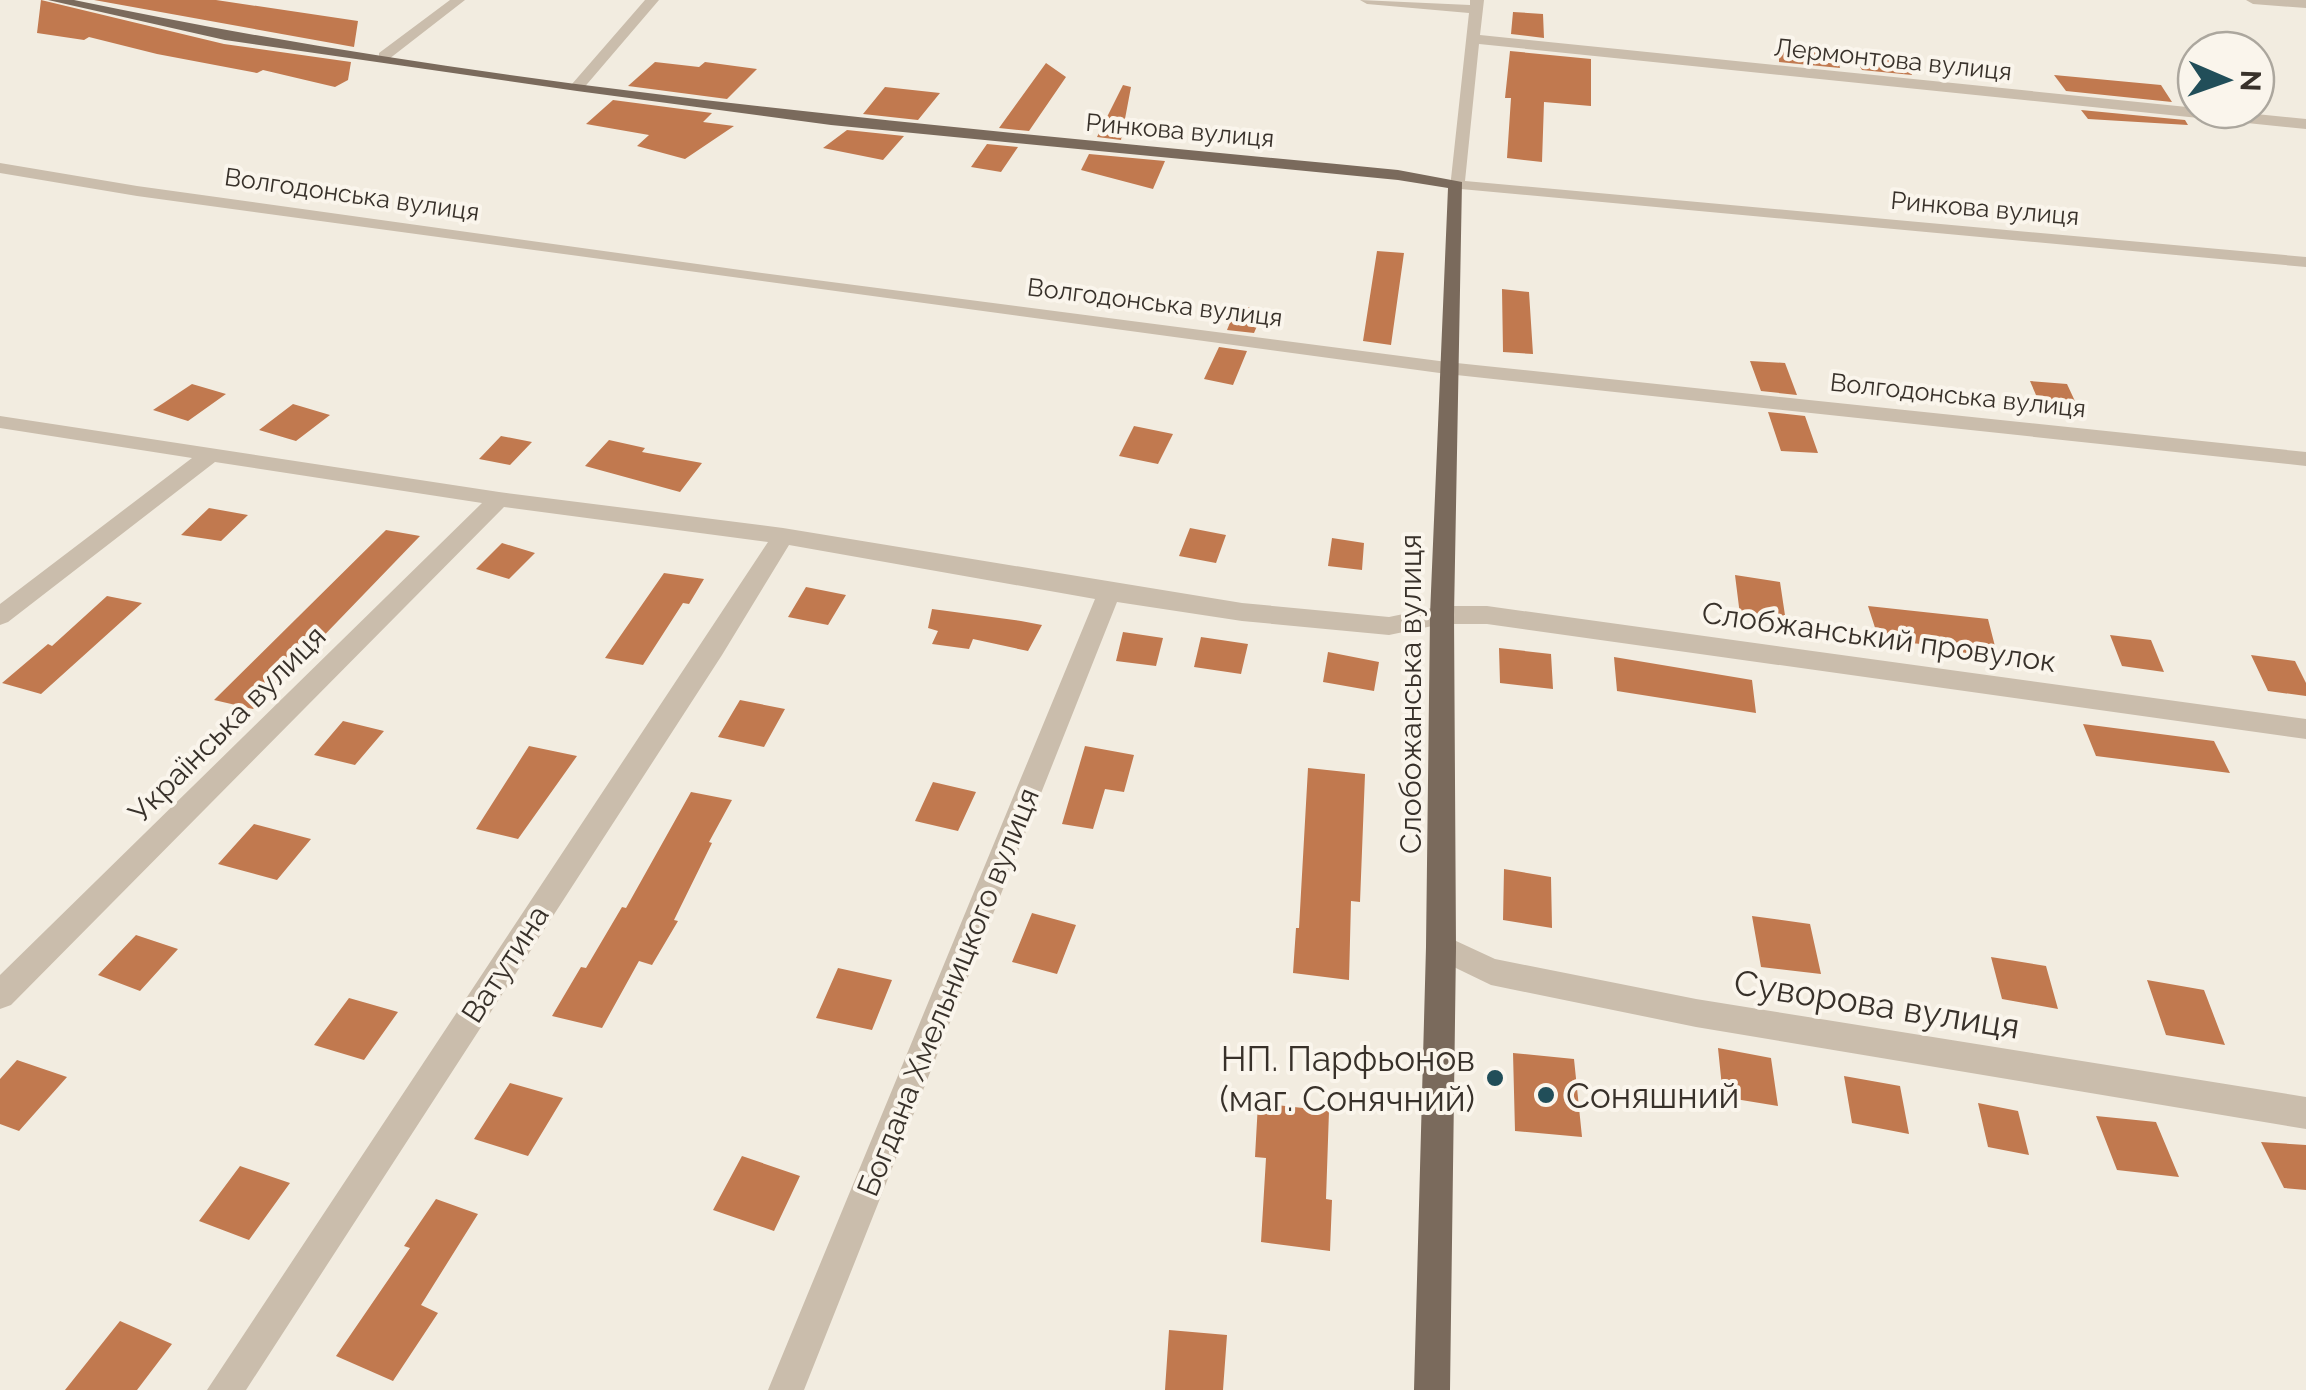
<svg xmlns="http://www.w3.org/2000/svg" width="2306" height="1390" font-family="Raleway,sans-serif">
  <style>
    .building { fill: #c1794f }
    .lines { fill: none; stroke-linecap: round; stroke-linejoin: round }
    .minor { fill: #cabdac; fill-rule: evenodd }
    .major { fill: #7a6a5c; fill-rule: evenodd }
    .poi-dot { fill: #214e59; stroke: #faf5ec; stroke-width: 4 }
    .labels { text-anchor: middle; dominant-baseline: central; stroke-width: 8; stroke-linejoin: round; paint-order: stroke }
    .far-street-label { font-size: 25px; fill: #38312a; stroke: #faf5ec }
    .street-label { font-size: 30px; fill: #38312a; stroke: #faf5ec }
    .near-street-label { font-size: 35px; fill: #38312a; stroke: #faf5ec }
    .near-poi-label { font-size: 35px; fill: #38312a; stroke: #faf5ec; text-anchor: end }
  </style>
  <rect width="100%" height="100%" fill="#f2ece0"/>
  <!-- building -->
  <path class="building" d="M41 0 224 44 351 62 348 80 335 87 263 70 257 73 157 54 89 37 84 40 37 33Z
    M94 0H216L358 21 354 47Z
    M1513 12 1543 14 1544 38 1511 34Z
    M1779 45 1836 51 1840 68 1779 62Z
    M1510 51 1591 59V106L1544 102 1542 162 1507 158 1511 98H1505Z
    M1852 53 1906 60 1912 75 1862 70Z
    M655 62 699 67 705 62 757 69 727 99 628 86Z
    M1046 63 1066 77 1029 131 999 128Z
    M2054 75 2161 85 2172 102 2066 91Z
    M1123 85 1131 87 1121 140 1097 137Z
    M885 87 940 93 918 120 863 114Z
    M613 100 712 113 703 122 734 126 685 159 637 146 649 135 586 124Z
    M2081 110 2185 120 2188 125 2088 119Z
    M847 130 904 136 883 160 823 148Z
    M987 144 1018 147 1001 172 971 167Z
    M1089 154 1165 161 1153 189 1081 170Z
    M1377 251 1404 253 1391 345 1363 341Z
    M1502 289 1529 292 1533 354 1503 352Z
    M1237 305 1264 310 1254 333 1227 330Z
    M1219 347 1247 351 1233 385 1204 379Z
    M1750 361 1785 363 1797 395 1761 391Z
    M2030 381 2067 384 2080 412 2042 409Z
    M192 384 226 394 188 421 153 410Z
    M293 404 330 415 296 441 259 430Z
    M1768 412 1805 416 1818 453 1781 451Z
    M1134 426 1173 434 1158 464 1119 456Z
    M501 436 532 442 510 465 479 459Z
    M609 440 645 448 642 452 702 463 680 492 585 466Z
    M209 508 248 515 221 541 181 535Z
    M1190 528 1226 535 1216 563 1179 556Z
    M386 530 420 536 253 709 214 700Z
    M1332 538 1364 543 1362 570 1328 566Z
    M502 543 535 553 509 579 476 569Z
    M664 573 704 579 689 604 683 603 643 665 605 658Z
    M1735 575 1780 582 1786 622 1740 615Z
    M806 587 846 595 828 625 788 617Z
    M107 596 142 603 41 694 2 683 48 644 52 646Z
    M1868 606 1988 619 1998 658 1954 651 1953 647 1879 640Z
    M932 609 1021 621 1042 625 1028 651 973 639 969 649 932 644 938 631 928 628Z
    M1123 632 1163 638 1156 666 1116 661Z
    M2110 635 2151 640 2164 672 2122 666Z
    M1201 637 1248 644 1241 674 1194 667Z
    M1499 648 1551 654 1553 689 1500 683Z
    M1328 652 1379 662 1374 691 1323 682Z
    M2251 655 2295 661 2306 683V696L2268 691Z
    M1614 657 1752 680 1756 713 1617 691Z
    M740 700 785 709 764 747 718 737Z
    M343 721 384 731 355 765 314 755Z
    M2083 724 2214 741 2230 773 2096 756Z
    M529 746 577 756 518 839 476 829Z
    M1085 746 1134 755 1124 792 1105 789 1093 829 1062 824Z
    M1308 768 1365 774 1360 902 1351 901 1349 980 1293 973 1296 928H1299Z
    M933 782 976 792 958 831 915 821Z
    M691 792 732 800 709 842 712 843 674 920 678 921 652 965 639 961 602 1028 552 1016 581 967 586 968 622 907 626 908Z
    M254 824 311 839 277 880 218 864Z
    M1504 869 1551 877 1552 928 1503 920Z
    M1032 913 1076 925 1057 974 1012 962Z
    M1752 916 1810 924 1821 974 1761 967Z
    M136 935 178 949 140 991 98 975Z
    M1991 957 2046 966 2058 1009 2002 999Z
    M838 968 892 980 872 1030 816 1018Z
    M2147 980 2204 990 2225 1045 2166 1035Z
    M349 998 398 1012 364 1060 314 1045Z
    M1718 1048 1771 1058 1778 1106 1723 1097Z
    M1513 1053 1574 1059 1582 1137 1515 1131Z
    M17 1060 67 1077 19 1131 0 1124V1079Z
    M1844 1076 1900 1086 1909 1134 1852 1123Z
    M510 1083 563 1098 528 1156 474 1139Z
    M1258 1103 1329 1111 1326 1199 1332 1200 1330 1251 1261 1242 1266 1158 1255 1157Z
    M1978 1103 2018 1111 2029 1155 1988 1147Z
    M2096 1116 2156 1122 2179 1177 2117 1170Z
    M2261 1142 2306 1145V1190L2284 1188Z
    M742 1156 800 1176 774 1231 713 1210Z
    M240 1166 290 1183 249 1240 199 1221Z
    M436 1199 478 1214 421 1305 438 1313 393 1381 336 1356 410 1248 404 1246Z
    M120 1321 172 1344 137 1390H65Z
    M1169 1330 1227 1335 1223 1390H1165Z"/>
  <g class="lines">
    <!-- minor -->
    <path class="minor" d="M450 0H465L389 59H379V53Z
      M645 0H659L582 90H572V84Z
      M1360 0 1470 5V0H1484L1480 35 2306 119V129L1479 44 1465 181 2306 257V267L1450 188 1469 13 1367 4Z
      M2246 0H2306V8L2253 4Z
      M0 163 137 186 762 273 1447 362 2306 452V466L1447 374 137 196 0 173Z
      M0 416 499 492 783 528 1242 603 1389 617 1442 606H1487L2306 719V739L1487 624H1442L1389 635 1242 621 1117 602 804 1390H768L1095 599 789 545 722 655 246 1390H207L768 542 504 507 11 1005 0 1009V975L482 503 215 462 8 622 0 625V604L192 458 0 428Z
      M1441 934 1495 959 1696 999 2306 1097V1129L1696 1027 1491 985 1431 956 1426 947 1431 938Z"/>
    <!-- major -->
    <path class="major" d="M48 0H74C510 92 956 127 1398 170L1462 182 1454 615 1456 947 1450 1390H1414L1426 947 1430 615 1448 188 1398 180 831 125 577 91 225 40Z"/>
  </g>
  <!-- markers -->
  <g class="poi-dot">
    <circle cx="1495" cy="1078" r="10"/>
    <circle cx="1546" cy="1095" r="10"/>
  </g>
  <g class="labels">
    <!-- far-street labels -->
    <g class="far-street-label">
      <text transform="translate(1893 59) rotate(6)">Лермонтова вулиця</text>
      <text transform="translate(1180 130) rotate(5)">Ринкова вулиця</text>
      <text transform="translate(352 194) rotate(8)">Волгодонська вулиця</text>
      <text transform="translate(1985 208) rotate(5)">Ринкова вулиця</text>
      <text transform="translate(1155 302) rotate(7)">Волгодонська вулиця</text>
      <text transform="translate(1958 395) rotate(6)">Волгодонська вулиця</text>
    </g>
    <!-- street labels -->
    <g class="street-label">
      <text transform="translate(1879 637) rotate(8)">Слобжанський провулок</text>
      <text transform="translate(1410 694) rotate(-90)">Слобожанська вулиця</text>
      <text transform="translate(227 724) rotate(-45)">Українська вулиця</text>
      <text transform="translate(505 964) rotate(-57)">Ватутина</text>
      <text transform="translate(948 992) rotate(-68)">Богдана Хмельницкого вулиця</text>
    </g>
    <!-- near-street labels -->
    <g class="near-street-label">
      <text transform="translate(1877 1004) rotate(9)">Суворова вулиця</text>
    </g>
    <!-- near-poi labels -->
    <g class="near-poi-label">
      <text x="1475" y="1058">НП. Парфьонов<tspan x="1475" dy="40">(маг. Сонячний)</tspan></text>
      <text x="1566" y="1095" text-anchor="start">Соняшний</text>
    </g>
  </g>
  <!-- north arrow -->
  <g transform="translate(2226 80) rotate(92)"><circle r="48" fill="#faf5ec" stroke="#aca79e" stroke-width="2.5"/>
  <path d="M0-8L18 38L0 25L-18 38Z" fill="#214e59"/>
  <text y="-15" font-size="28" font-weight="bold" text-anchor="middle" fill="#38312a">N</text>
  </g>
</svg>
